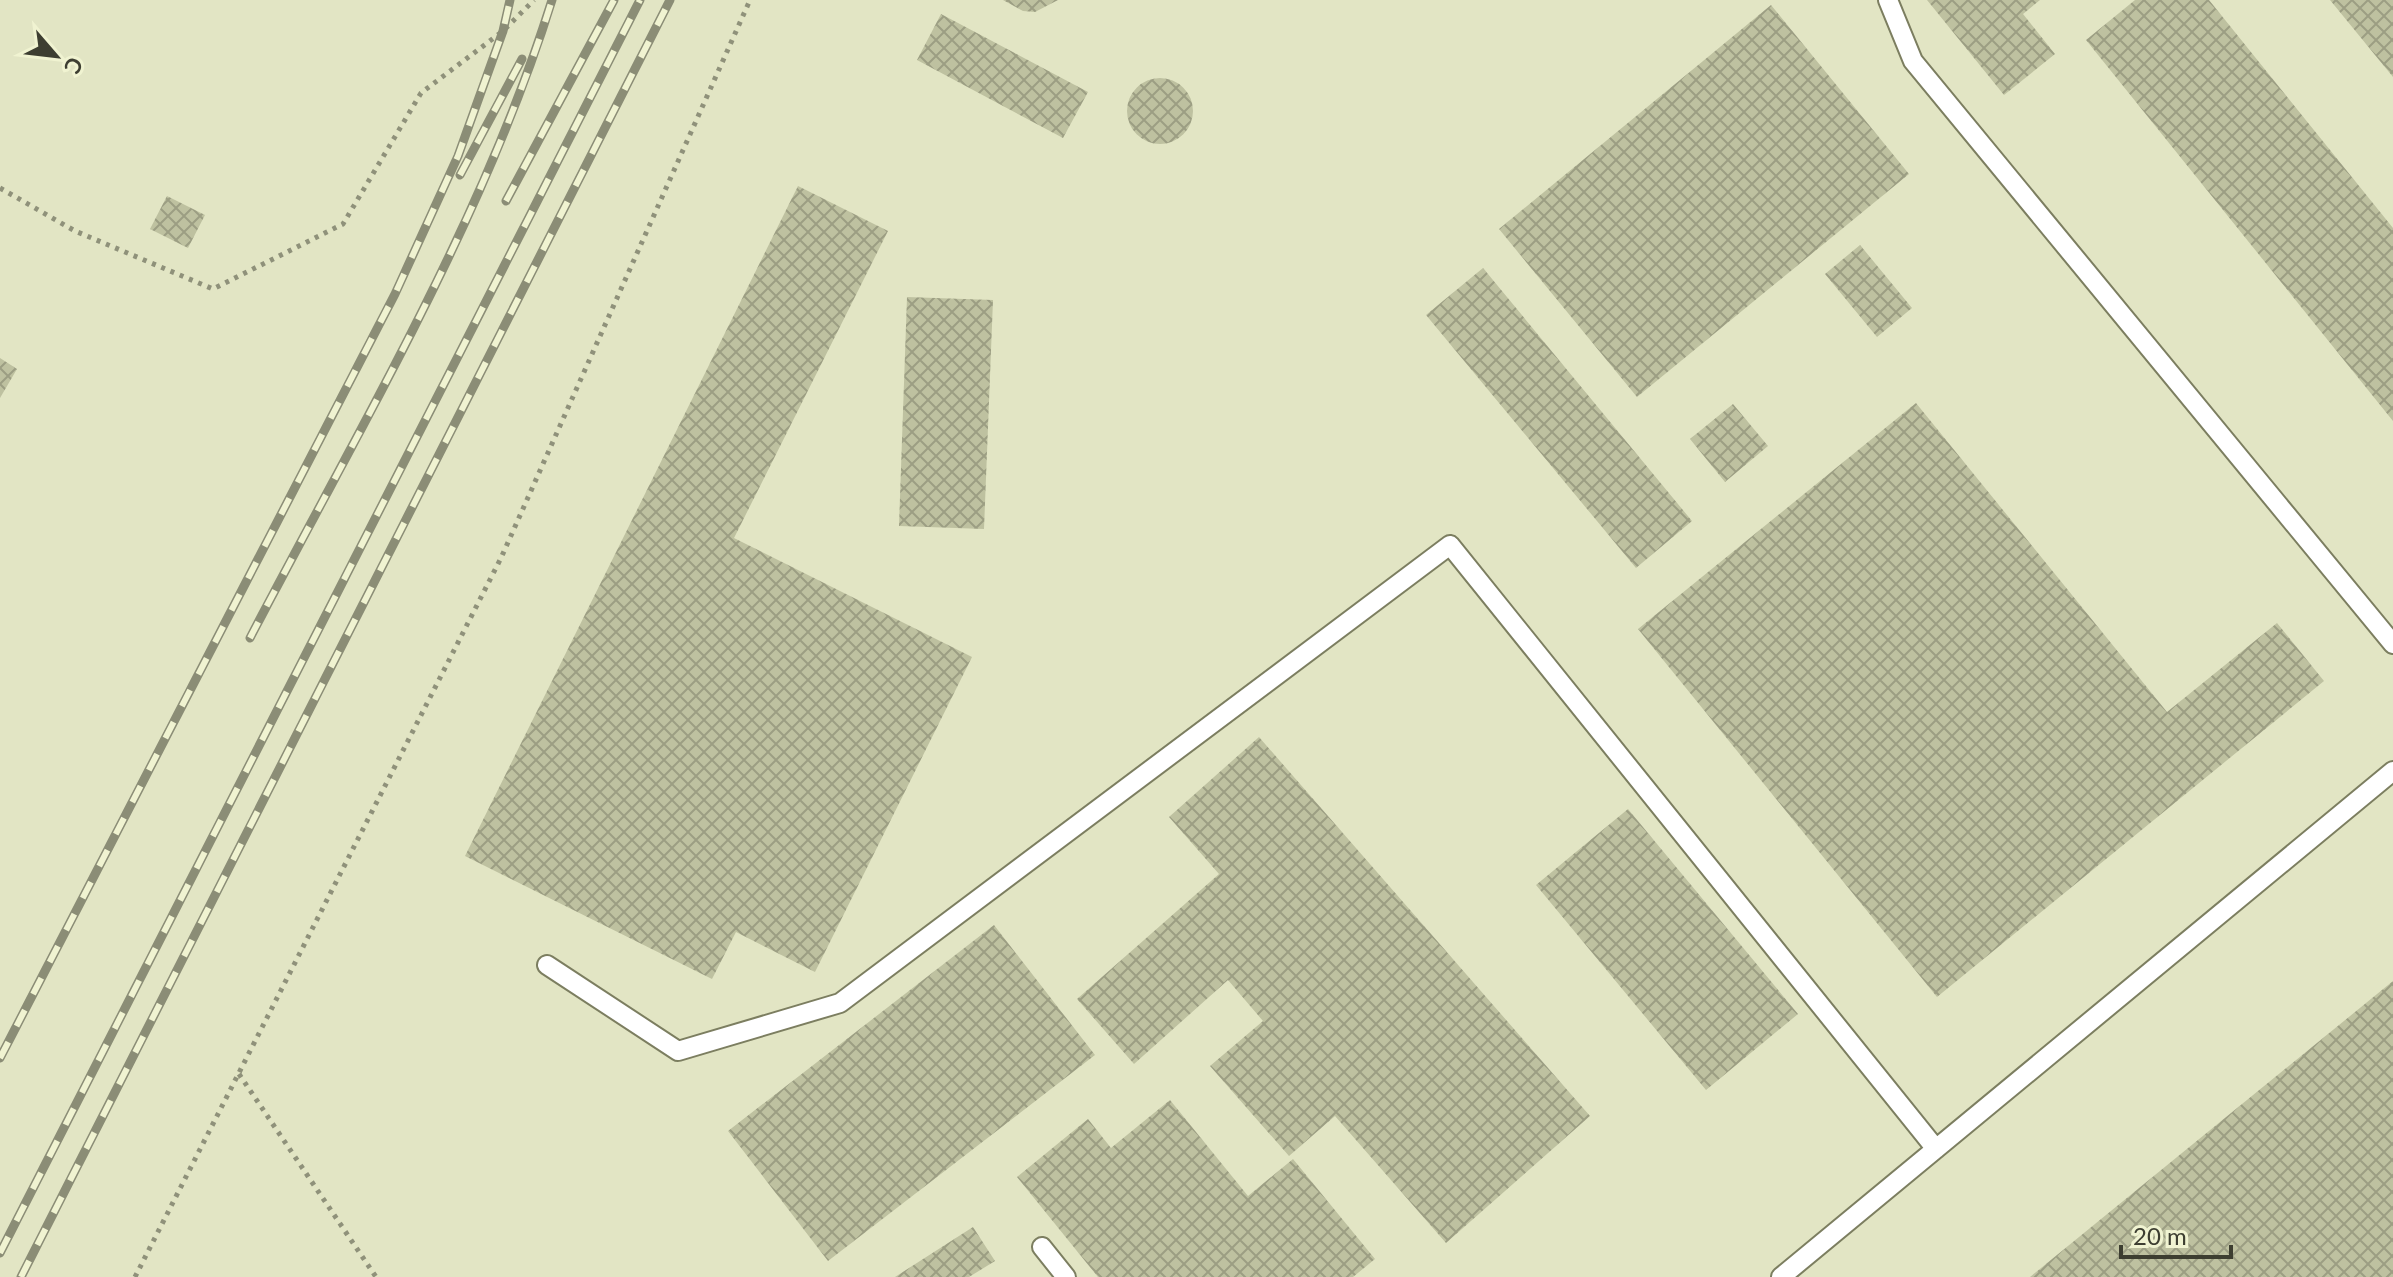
<svg xmlns="http://www.w3.org/2000/svg" width="2393" height="1277" font-family="Lato,sans-serif">
  <style>
    .building { fill: url(#building-cross-hatch) }
    .lines { fill: none; stroke-linecap: round; stroke-linejoin: round }
    .lane-casing { stroke: #7c7e60; stroke-width: 22 }
    .path { stroke: #8f917a; stroke-width: 5; stroke-dasharray: 4 6; stroke-linecap: butt }
    .lane { stroke: #fff; stroke-width: 18 }
    .rail-casing { stroke: #8b8d76; stroke-width: 9 }
    .rail { stroke: #f0f3d1; stroke-width: 6; stroke-dasharray: 18; stroke-linecap: butt }
  </style>
  <defs>
    <pattern id="building-cross-hatch" width="8" height="8" patternUnits="userSpaceOnUse" patternTransform="scale(2)"><rect width="8" height="8" fill="#bec1a0"/><path d="M0 0l8 8M0 8l8-8" fill="none" stroke="#9c9e83"/></pattern>
  </defs>
  <rect width="100%" height="100%" fill="#e2e5c4"/>
  <!-- building -->
  <path class="building" d="M1003 0H1058L1035 12 1023 11Z
    M1927 0H2040L2023 14 2055 54 2004 95Z
    M2135 0H2209L2393 228V421L2086 40Z
    M2330 0H2393V77Z
    M1771 5 1909 174 1637 397 1499 229Z
    M941 14 1088 92 1063 138 917 60Z
    M1127 111a33 33 0 1 1 66 0a33 33 0 1 1-66 0Z
    M798 186 888 231 734 538 972 657 815 972 736 932 712 979 465 856Z
    M167 196 205 215 188 248 150 229Z
    M1860 245 1912 308 1877 337 1825 274Z
    M1483 268 1692 521 1636 568 1426 315Z
    M907 297 993 300 984 529 899 526Z
    M0 358 17 369 0 398Z
    M1916 403 2167 712 2277 623 2324 681 1937 997 1638 629Z
    M1733 404 1768 446 1725 482 1690 439Z
    M1259 737 1590 1116 1446 1243 1335 1116 1289 1156 1210 1066 1263 1021 1228 980 1134 1064 1077 999 1219 874 1169 817Z
    M1628 809 1798 1014 1706 1090 1536 885Z
    M994 925 1095 1055 828 1261 728 1131Z
    M2393 981V1277H2030Z
    M1170 1100 1248 1196 1293 1159 1375 1259 1353 1277H1098L1017 1177 1088 1119 1111 1148Z
    M973 1227 995 1261 969 1277H895Z"/>
  <g class="lines">
    <!-- lane casing -->
    <g class="lane-casing">
      <path id="lane" d="M1888 0 1913 61 2393 644
        M547 965 678 1051 840 1003 1450 545 1936 1149
        M1042 1247 1066 1277
        M1781 1277 2393 771"/>
    </g>
    <!-- path -->
    <path class="path" d="M0 188 75 231 213 289 343 224 421 93 503 31 534 0
      M239 1074 376 1277
      M135 1277 501 558 750 0"/>
    <!-- lane -->
    <use href="#lane" class="lane"/>
    <!-- rail casing -->
    <g class="rail-casing">
      <path id="rail" d="M460 175 522 59
        M506 201 614 0
        M250 638C357 432 483 222 552 0
        M0 1058 395 294 458 156 503 31 510 0
        M0 1253 640 0
        M21 1277 670 0"/>
    </g>
    <!-- rail -->
    <use href="#rail" class="rail"/>
  </g>
  <!-- north arrow -->
  <g transform="translate(56 56) rotate(118)" stroke="#f0f3d1" stroke-width="6" paint-order="stroke">
  <path d="M0-6L14 30L0 20L-14 30Z" fill="#3d3e31"/>
  <text y="-12" font-size="22" font-weight="bold" text-anchor="middle" fill="#3d3e31">С</text>
  </g>
  <!-- scale -->
  <path d="M2121 1245v12h110v-12" fill="none" stroke="#3d3e31" stroke-width="4"/>
  <text x="2133" y="1245" font-size="24" fill="#3d3e31" stroke="#f0f3d1" stroke-width="6" paint-order="stroke">20 m</text>
</svg>
